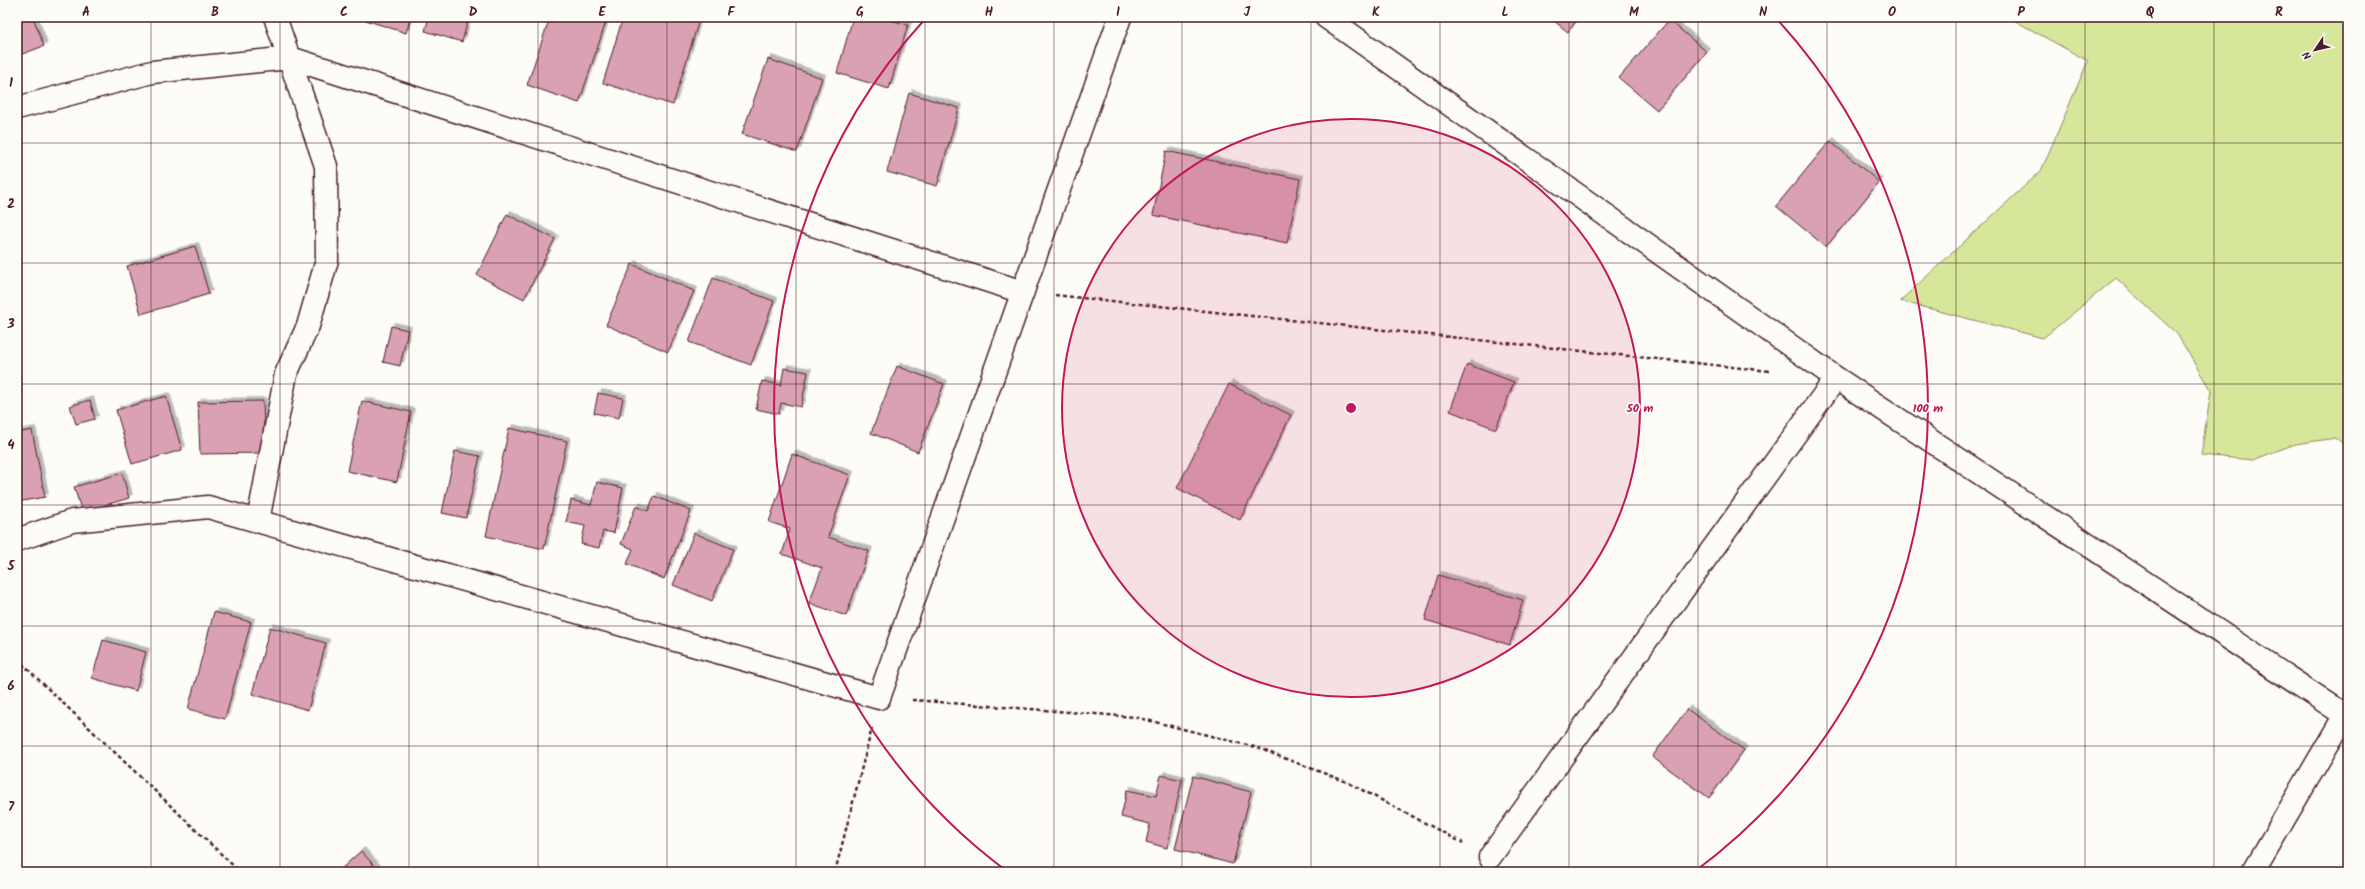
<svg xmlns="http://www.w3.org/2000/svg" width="2365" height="889" font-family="Kalam,sans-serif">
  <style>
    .green { fill: #d6e79b; stroke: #908363 }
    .building { fill: #d9a1b3; stroke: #4a1f2b; filter: url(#shadow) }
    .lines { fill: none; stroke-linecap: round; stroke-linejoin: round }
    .street-casing { stroke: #4a1f2b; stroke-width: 25 }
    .path { stroke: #4a1f2b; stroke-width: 2.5; stroke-dasharray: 4 3; stroke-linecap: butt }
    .street { stroke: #fdfcf7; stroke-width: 22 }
    .grid { fill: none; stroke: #4a1f2b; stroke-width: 1; stroke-opacity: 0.55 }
    .ring { fill: none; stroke: #c2185b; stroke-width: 2 }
    .centre { fill: #c2185b; stroke: #fdfcf7; stroke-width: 2 }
    .ring-label { font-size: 12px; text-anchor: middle; font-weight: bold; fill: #c2185b; stroke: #fdfcf7; stroke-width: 3.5; stroke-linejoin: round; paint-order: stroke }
    .neatline { fill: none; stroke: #4a1f2b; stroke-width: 1.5 }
    .grid-label { font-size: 13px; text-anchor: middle; font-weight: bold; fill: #4a1f2b }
  </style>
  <defs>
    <filter id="shadow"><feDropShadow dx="3.5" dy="-3.5" stdDeviation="0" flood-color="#0004"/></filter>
  </defs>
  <rect width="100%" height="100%" fill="#fdfcf7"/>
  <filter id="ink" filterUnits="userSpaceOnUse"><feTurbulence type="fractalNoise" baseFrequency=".025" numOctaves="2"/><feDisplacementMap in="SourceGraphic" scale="8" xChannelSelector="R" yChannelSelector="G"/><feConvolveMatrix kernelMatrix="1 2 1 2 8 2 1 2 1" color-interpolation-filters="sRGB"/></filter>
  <g filter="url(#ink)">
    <!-- green -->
    <path class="green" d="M2008 17H2348V448L2336 438 2295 444 2253 460 2201 455 2211 391 2177 334 2116 278 2043 338 1900 301 2041 171 2088 61Z"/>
    <!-- building -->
    <path class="building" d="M17 17H33L44 46 17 56Z
      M356 17H411L406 33Z
      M429 17H469L462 42 425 31Z
      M550 17H591L606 22 579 103 527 85Z
      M623 17H689L699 20 673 105 603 83Z
      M853 17H881L908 25 889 89 837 73Z
      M1549 17H1579L1568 32Z
      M1669 20 1707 52 1657 110 1619 78Z
      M768 59 822 78 797 152 742 134Z
      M909 93 959 108 937 186 887 172Z
      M1830 141 1879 182 1826 247 1776 206Z
      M1166 151 1300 179 1287 243 1153 215Z
      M507 214 555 239 524 299 477 275Z
      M195 246 209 294 141 314 127 266Z
      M632 264 694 291 668 352 606 325Z
      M713 278 774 301 751 365 689 342Z
      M391 326 408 330 400 366 383 362Z
      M1467 364 1514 382 1496 429 1450 411Z
      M897 366 944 384 918 452 871 433Z
      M784 368 808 372 801 407 781 403 779 414 756 409 762 381 781 385Z
      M1229 384 1291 415 1240 520 1177 488Z
      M598 393 623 398 619 418 594 413Z
      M166 396 182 450 132 464 116 410Z
      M90 400 95 419 76 424 70 406Z
      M263 401 265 453 200 454 198 402Z
      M362 401 411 412 397 482 347 471Z
      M509 428 567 441 544 549 486 536Z
      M32 430 45 497 17 502V433Z
      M455 451 480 456 466 518 442 513Z
      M792 454 850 475 828 537 869 551 846 616 809 603 822 568 782 554 790 529 769 522Z
      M122 473 129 498 82 512 74 487Z
      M597 482 623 488 614 533 603 531 599 548 581 544 585 526 566 522 571 500 591 505Z
      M654 496 691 511 664 579 627 564 633 549 621 544 636 506 648 511Z
      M694 533 733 549 712 601 673 585Z
      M1438 575 1523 600 1510 645 1425 620Z
      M214 612 251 622 225 719 188 709Z
      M270 627 326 643 308 710 252 694Z
      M103 640 146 652 136 691 92 678Z
      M1687 709 1744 750 1709 798 1652 757Z
      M1161 775 1182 780 1167 848 1146 842 1150 824 1121 817 1127 790 1156 796Z
      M1193 776 1251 792 1233 864 1175 849Z
      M361 851 380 872H338Z"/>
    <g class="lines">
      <!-- street casing -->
      <g class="street-casing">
        <path id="street" d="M1326 17 1836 378 2348 717
          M17 108 152 72 290 58 1023 292
          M258 521 286 374 308 326 327 260 326 166 275 17
          M17 540 72 521 208 507 879 698 1120 17
          M1490 857 1836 378
          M2253 872 2345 715"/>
      </g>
      <!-- path -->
      <path class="path" d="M1055 295 1770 371
        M17 659 240 872
        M912 700 1135 717 1255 747 1347 782 1463 843
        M835 872 872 728"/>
      <!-- street -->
      <use href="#street" class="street"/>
    </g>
  </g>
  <!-- grid -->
  <path class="grid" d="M151 17V872M280 17V872M409 17V872M538 17V872M667 17V872M796 17V872M925 17V872M1054 17V872M1182 17V872M1311 17V872M1440 17V872M1569 17V872M1698 17V872M1827 17V872M1956 17V872M2085 17V872M2214 17V872M17 143H2348M17 263H2348M17 384H2348M17 505H2348M17 626H2348M17 746H2348"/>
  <!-- distance rings -->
  <circle cx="1351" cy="408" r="289" fill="#c2185b" fill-opacity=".12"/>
  <g class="ring">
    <circle cx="1351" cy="408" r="289"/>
    <path d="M1008 872A577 577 0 0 1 926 18M1776 18A577 577 0 0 1 1694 872"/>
  </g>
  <circle cx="1351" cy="408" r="6" class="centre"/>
  <g class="ring-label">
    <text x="1640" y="412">50 m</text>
    <text x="1928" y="412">100 m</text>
  </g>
  <!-- margin -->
  <rect width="2365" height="889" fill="none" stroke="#fdfcf7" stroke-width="44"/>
  <!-- north arrow -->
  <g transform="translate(2315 50) rotate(235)" stroke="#fdfcf7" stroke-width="3" paint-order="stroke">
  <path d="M0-3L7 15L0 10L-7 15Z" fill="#4a1f2b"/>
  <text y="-6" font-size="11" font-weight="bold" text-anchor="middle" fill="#4a1f2b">N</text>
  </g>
  <rect x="22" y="22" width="2321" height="845" class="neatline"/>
  <g class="grid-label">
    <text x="86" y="16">A</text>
    <text x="215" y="16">B</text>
    <text x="344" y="16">C</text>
    <text x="473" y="16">D</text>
    <text x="602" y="16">E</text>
    <text x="731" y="16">F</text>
    <text x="860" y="16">G</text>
    <text x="989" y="16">H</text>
    <text x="1118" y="16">I</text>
    <text x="1247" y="16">J</text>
    <text x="1376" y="16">K</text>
    <text x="1505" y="16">L</text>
    <text x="1634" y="16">M</text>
    <text x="1763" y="16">N</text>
    <text x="1892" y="16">O</text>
    <text x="2021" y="16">P</text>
    <text x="2150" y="16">Q</text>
    <text x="2279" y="16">R</text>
    <text x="11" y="87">1</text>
    <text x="11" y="208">2</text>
    <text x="11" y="328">3</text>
    <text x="11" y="449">4</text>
    <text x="11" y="570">5</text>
    <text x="11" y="690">6</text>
    <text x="11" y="811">7</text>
  </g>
</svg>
